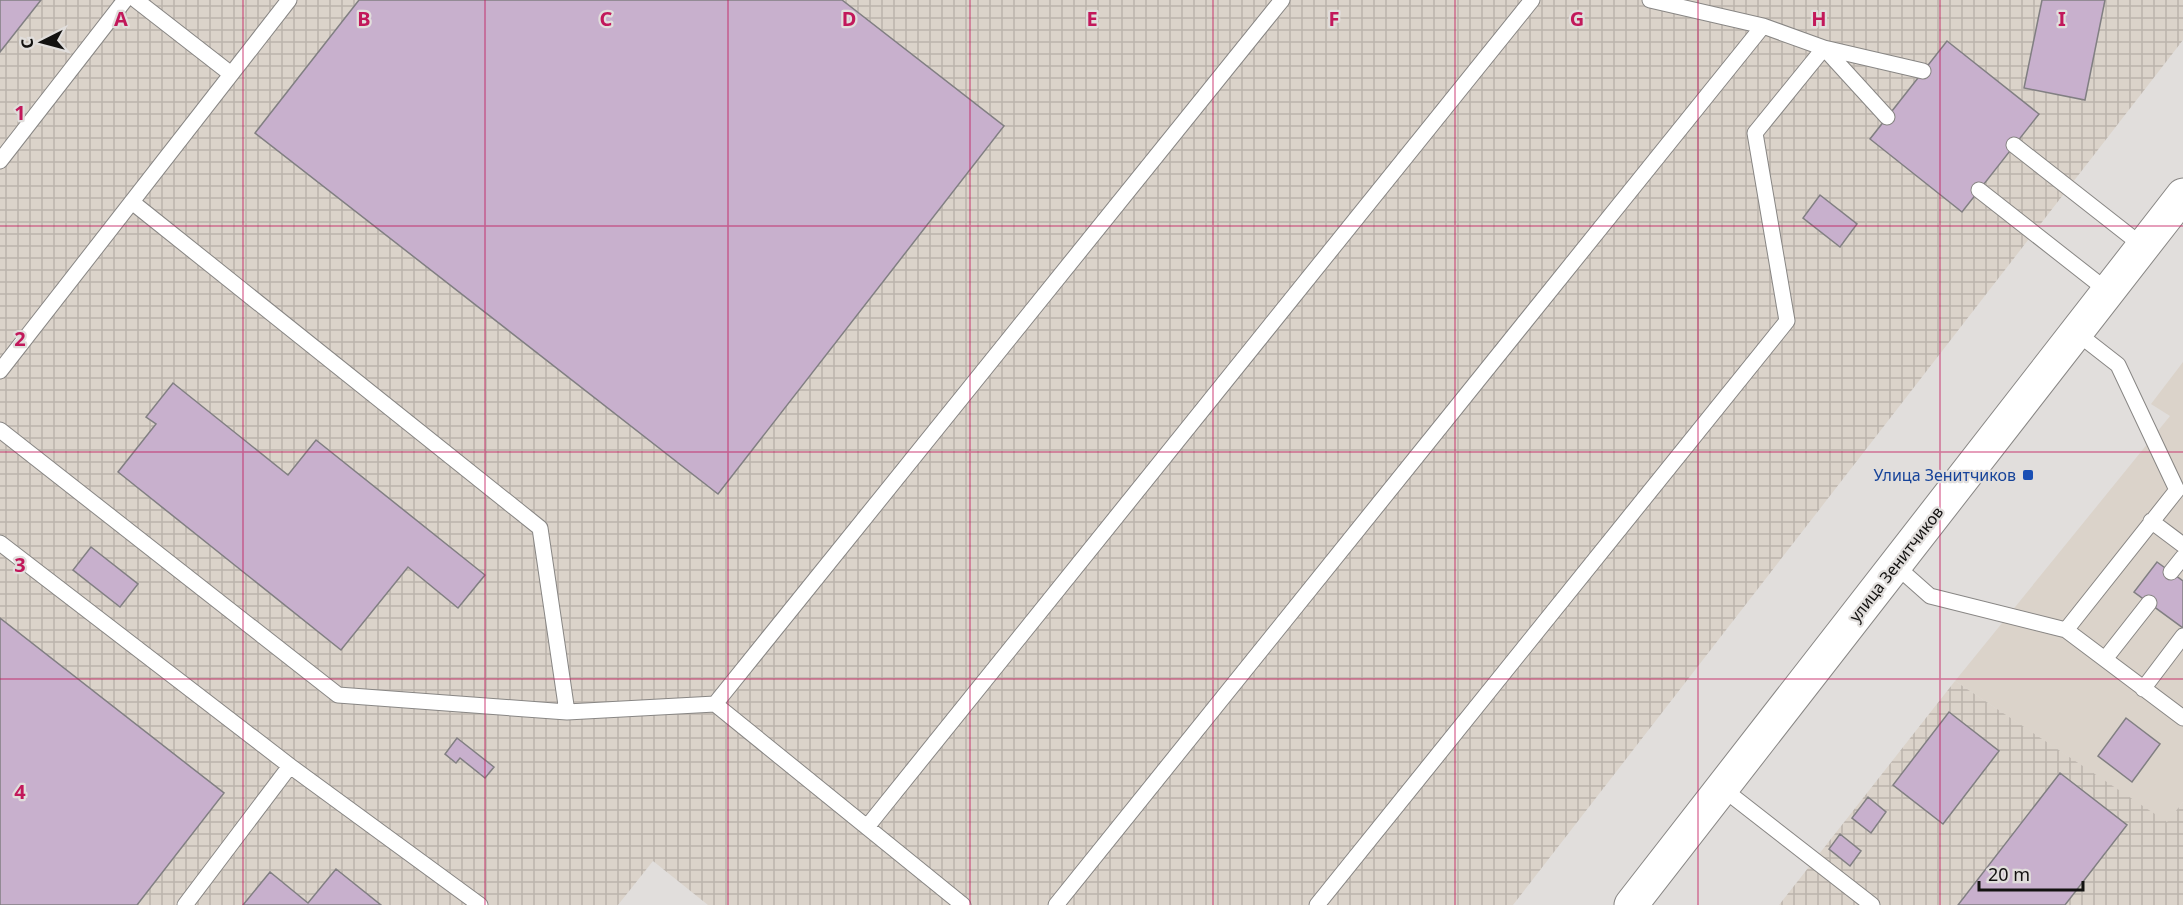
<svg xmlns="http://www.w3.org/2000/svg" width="2183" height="905" font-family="'Noto Sans',sans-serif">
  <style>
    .built { fill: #dbd3ca }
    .industrial { fill: url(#industrial-grid) }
    .building { fill: #c8b0cd; stroke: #817f82; stroke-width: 1.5 }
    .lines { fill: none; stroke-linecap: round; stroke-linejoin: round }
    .service-casing { stroke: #888684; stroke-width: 17 }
    .tertiary-casing { stroke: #888684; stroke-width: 35 }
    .service { stroke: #fff; stroke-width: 15 }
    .tertiary { stroke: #fff; stroke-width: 33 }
    .grid { fill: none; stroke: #c2185b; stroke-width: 1.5; stroke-opacity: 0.55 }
    .transit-dot { fill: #1a4fb4; stroke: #e1dedc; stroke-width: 2 }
    .labels { text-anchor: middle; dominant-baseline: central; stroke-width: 4.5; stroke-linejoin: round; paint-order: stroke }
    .transit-label { font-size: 16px; fill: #164399; stroke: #e1dedc; text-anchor: end }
    .street-label { font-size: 16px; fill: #131211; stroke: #e1dedc }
    .grid-label { font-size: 20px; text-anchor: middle; font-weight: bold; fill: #c2185b; stroke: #e1dedc; stroke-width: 4.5; stroke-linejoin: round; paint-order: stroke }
  </style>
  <defs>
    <pattern id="industrial-grid" width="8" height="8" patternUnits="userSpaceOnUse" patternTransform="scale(1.5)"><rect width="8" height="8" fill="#dbd3ca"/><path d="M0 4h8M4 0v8" fill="none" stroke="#bbb4ac"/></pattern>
  </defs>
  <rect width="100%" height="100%" fill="#e1dedc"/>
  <!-- built -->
  <path class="built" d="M2183 362V802L2167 823 1955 681 2170 416 2151 404Z"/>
  <!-- industrial -->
  <path class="industrial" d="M0 0H2183V40L1513 905H708L653 861 618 905H0Z
    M1955 681 2167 822 2183 802V905H1779Z"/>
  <!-- building -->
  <path class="building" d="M0 0H41L0 52Z
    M359 0H842L1004 126 718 494 255 133Z
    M2042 0H2105L2085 100 2024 88Z
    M1947 41 2039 114 1962 212 1870 139Z
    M1820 195 1857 224 1840 247 1803 218Z
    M173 383 288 475 316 440 485 575 458 608 408 567 341 650 118 472 156 424 146 417Z
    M91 547 138 584 120 607 73 570Z
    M2157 562 2183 581V628L2134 592Z
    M0 618 224 793 137 905H0Z
    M1949 712 1999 751 1943 824 1893 785Z
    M2126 718 2160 744 2132 782 2098 756Z
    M457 738 494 767 485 778 460 758 456 763 445 754Z
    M2060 773 2127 825 2065 905H1958Z
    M1868 797 1886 812 1871 833 1852 818Z
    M1840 834 1861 851 1850 866 1829 849Z
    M336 869 381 905H243L270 872 308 903Z"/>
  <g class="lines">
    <!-- service casing -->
    <g class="service-casing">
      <path id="service" d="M136 0 231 74
        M1650 0 1763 26 1824 48 1923 71
        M1824 48 1887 117
        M2014 145 2144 247
        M0 161 125 0
        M1979 190 2109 292
        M132 202 540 528 567 712
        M0 371 289 0
        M0 430 338 695 567 712 715 704
        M2151 521 2183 545
        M0 543 290 766
        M1895 565 1930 596 2066 630 2177 490 2118 365 2077 333
        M2171 572 2183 557
        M2066 630 2183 718
        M2105 659 2149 603
        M2143 689 2183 636
        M1722 788 1872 905
        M867 827 1532 0
        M185 905 290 766 480 905
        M963 905 715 704 1282 0
        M1056 905 1763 26
        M1317 905 1787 321 1755 133 1824 48"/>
    </g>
    <!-- tertiary casing -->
    <g class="tertiary-casing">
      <path id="tertiary" d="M1631 905 2183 195"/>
    </g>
    <!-- service -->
    <use href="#service" class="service"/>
    <!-- tertiary -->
    <use href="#tertiary" class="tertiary"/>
  </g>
  <!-- grid -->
  <path class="grid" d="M243 0V905M485 0V905M728 0V905M970 0V905M1213 0V905M1455 0V905M1698 0V905M1940 0V905M0 226H2183M0 452H2183M0 679H2183"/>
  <!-- markers -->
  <rect class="transit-dot" x="2022" y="469" width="12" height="12" rx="3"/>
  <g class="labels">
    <!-- transit labels -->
    <g class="transit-label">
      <text x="2016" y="475">Улица Зенитчиков</text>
    </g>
    <!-- street labels -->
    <g class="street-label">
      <text transform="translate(1896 564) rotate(-52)">улица Зенитчиков</text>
    </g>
  </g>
  <g class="grid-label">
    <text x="121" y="26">A</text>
    <text x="364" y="26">B</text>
    <text x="606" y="26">C</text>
    <text x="849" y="26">D</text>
    <text x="1092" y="26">E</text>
    <text x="1334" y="26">F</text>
    <text x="1577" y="26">G</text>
    <text x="1819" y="26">H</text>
    <text x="2062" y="26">I</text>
    <text x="20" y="120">1</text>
    <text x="20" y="346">2</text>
    <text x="20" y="572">3</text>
    <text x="20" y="799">4</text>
  </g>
  <!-- north arrow -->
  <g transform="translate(42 42) rotate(264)" stroke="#e1dedc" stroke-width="4.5" paint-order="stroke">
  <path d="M0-4.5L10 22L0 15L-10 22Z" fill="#131211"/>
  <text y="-9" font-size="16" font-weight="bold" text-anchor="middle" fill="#131211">С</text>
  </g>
  <!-- scale -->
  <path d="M1979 881v9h104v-9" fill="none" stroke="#131211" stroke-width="3"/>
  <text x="1988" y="881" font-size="18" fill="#131211" stroke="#e1dedc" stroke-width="4.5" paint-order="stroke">20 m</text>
</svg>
